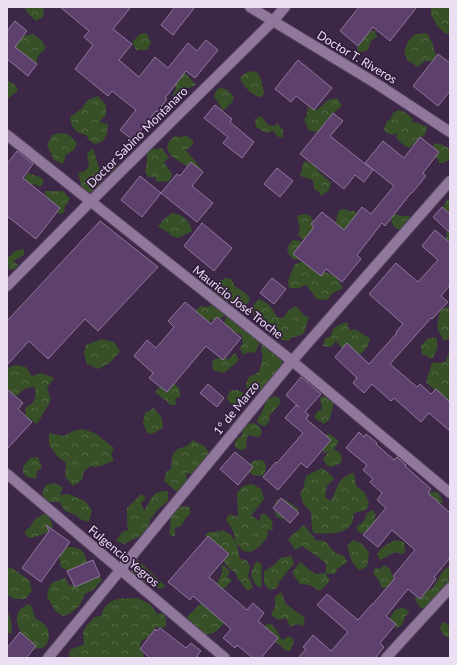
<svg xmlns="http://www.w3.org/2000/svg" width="457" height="665" font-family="Lato,sans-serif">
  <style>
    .forest { fill: url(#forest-crowns) }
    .building { fill: #5e406d; stroke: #8f779b }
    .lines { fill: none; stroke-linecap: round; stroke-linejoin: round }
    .street-casing { stroke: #574560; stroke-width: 12 }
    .street { stroke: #90789c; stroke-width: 10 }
    .labels { text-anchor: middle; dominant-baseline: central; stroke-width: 3.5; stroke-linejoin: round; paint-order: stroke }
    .street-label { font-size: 12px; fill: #ecdff3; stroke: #321d3c }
  </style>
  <defs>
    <pattern id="forest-crowns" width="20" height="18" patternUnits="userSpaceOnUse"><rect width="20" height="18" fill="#375027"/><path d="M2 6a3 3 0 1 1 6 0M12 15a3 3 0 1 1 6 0" fill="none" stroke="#546947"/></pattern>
  </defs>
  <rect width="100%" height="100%" fill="#3c2746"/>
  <!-- forest -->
  <path class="forest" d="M25 7H41L44 9 43 17 36 21 26 11Z
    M431 7H450V34H446L437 26 431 14Z
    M369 31H378L375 32 377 33 375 34 378 36 371 41 368 50 358 53 357 42Z
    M147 33 151 43 147 50H136L132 42 140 34Z
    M427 33 433 44 434 51 438 57 433 61H425L418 67 408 61 404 51 409 40 416 34Z
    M33 34 41 40 46 48 38 56 36 63 17 52 16 43 23 36Z
    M179 69 188 76 196 85 186 89 179 98 172 96 176 89 171 75Z
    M250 71 258 73 262 82 264 93 261 97C252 96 243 86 240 78L244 74Z
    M9 81 15 85 18 91 7 99V82Z
    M219 88 226 89 233 95V101L223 111 218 102 214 97 216 91Z
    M98 96 106 105V115L99 122 108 124 107 134 102 142 94 144 89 140 86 135C75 133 71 127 70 117L81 109 88 100Z
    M337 98 342 106 332 114 325 121 326 127 318 132 309 131 304 120 307 115 308 107 316 110 322 106 328 100Z
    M398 110 405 112 413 119 411 123 416 122 427 127 425 134 415 143 409 148 401 143 396 137 397 133 393 135 386 133 384 129 387 121 390 120 393 113Z
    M261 116 268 125 274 126 277 123 283 130V137C278 139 276 134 273 131L266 133 256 127 255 119Z
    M61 133 68 134 77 143 74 150 66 155 63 164 54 160 47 145 52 135Z
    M175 136 180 137 187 136 193 141V145L186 150 202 170 194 173 191 169 176 159 171 156 167 148 169 141Z
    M434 143C441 144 446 146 450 150V159L444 163H439L438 158 433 157 432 150Z
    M93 148 100 171 102 175 99 181V189L89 193 82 189 78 173 85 171 89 166 87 153Z
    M162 148 169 158 164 162 167 167 172 174 170 181 157 182 155 177H148L145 172 147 162V152L153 149Z
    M111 161 121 165 120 178 109 173 106 167Z
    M304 161 314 165 319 172 331 183 329 190 321 196 319 192 314 189 313 180 300 176Z
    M28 173 42 178 44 182 40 187 35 184 30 186 19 182 25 178Z
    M44 191H63L70 199 64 208 65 212 60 214 55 212Z
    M450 199V246L446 238C449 227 447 217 443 207L447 200Z
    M345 209 349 211H355L360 218 351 229 341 228 335 225 339 210Z
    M172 213C184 215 189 220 192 231L178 238 170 235 168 232 158 227 164 219Z
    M307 214 311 217 318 230 306 242 298 235 300 227 298 222 297 216 300 215Z
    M394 214 402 216H409L412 223 406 229 400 230 394 227 391 221Z
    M293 240 301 241 309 257C297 261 290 262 287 248Z
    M24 249V255L13 261 18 265 14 270 8 269 9 267 7 266V257L10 256 15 251Z
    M305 260 313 265 318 274 326 272 336 277 343 288 333 293 327 300 316 299 314 295 306 285 299 288H289L288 281 294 265Z
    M226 278 231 279 235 286 248 295 250 300 241 310 234 307 231 302C219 300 218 300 213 288L215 283Z
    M259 299C269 303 272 308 277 317L283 318 289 310 296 306 305 316 309 317 304 333 299 336 292 337 288 341 278 339 266 322 252 313V307Z
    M212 305 215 307H222L228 312 220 320 216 322 211 318 209 328 192 320 196 310 201 306 206 307Z
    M450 306V339L444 341 437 328 440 310Z
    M226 317H233L259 332 260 342 255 353 249 352 243 355 240 348 243 343 241 334 230 332 223 326Z
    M347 322 349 330C351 330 354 329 356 330 358 331 368 337 370 339L368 346 361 354C350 353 342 350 336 341L331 347 323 346 325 338 331 336 333 329 339 325Z
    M436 337C439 347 437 350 432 359L425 355H422L421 346 427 339Z
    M101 339 114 342 120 351C114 360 108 365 98 369L87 364 84 354 86 345Z
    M262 340 282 356V369L266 389 255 390 252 394 248 395 246 385 249 377 259 372 263 356 261 351Z
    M450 350V408L437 392 426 382 432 363 445 362Z
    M235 353 239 360 224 373 215 371 212 368 213 360 225 356 228 360Z
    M16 365 26 367 32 376 41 373 54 378 47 388 51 400 37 424 26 418 25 408C35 402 36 400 35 387L26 388 16 396 7 395V368Z
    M171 381 179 388 181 396 175 399 176 405H170C165 398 161 398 155 392L162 384Z
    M237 390 244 393 245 398 242 407 230 403 227 397 230 391Z
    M328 394 334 399C334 406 331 412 330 419L324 424 319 421 314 417 318 411 322 409 320 398Z
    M276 396 280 399V404L270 415 269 422 265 426 260 425 257 421C258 417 262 413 263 409 267 400 266 399 276 396Z
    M154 408 162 418 163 428 154 433 148 434 143 423 145 413Z
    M254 423 260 427 262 433 259 437 249 435 247 437 246 449 240 450 235 447V443L238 438 242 436V429L247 424Z
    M83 429 95 433 114 448 111 454 114 460C106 464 100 468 91 466L84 471 82 480 73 486 65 477 66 463 58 457 49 445V433L63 436 73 431Z
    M328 433 339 441 334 449 339 452 342 457 341 463C336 465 332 468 327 466L323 459 329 451 324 453 321 447 324 439Z
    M193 440 204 446 210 454 198 475 186 473 188 492H177L164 481 166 472 171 469 172 456 177 449 187 446Z
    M38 457 42 468 37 471 36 479 27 477 23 473V467L30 458Z
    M255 460H262L266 464 265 472 262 476 252 475 249 471 250 464Z
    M322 468 331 475 334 479 327 486 325 497 331 501C338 488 337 477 354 473L356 486 365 493 369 503 366 510 354 513C353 517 353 522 351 525 343 535 325 534 313 533L312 528 311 512 303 503 300 493 303 489 306 476Z
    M54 483 63 487 60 495 68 494 85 501 92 510 89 522 80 519 76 515 65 511 60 503 58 502H50L45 499 42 493 46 485Z
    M252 484 261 489 264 499 251 516 256 518 259 522 261 514H266L272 521 273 530H268L267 538 259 547 251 552 243 551 235 542 237 545 240 559 246 560 250 566 248 576 253 587 248 591 237 578C237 571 231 571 227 566 223 561 221 551 219 545L211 542 205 535 209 532H216L223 530 231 535 235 541C235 532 231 527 226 520L229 514 238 517 237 493 243 486Z
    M168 491V501L157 510 150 520 149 529 140 536 124 544 116 541 122 532 128 530 127 520V508L141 494 146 498 141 503 144 511 151 498 157 492Z
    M430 492H437L441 497 443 503 437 504 427 497Z
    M284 499 299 509C291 517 286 523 276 516L274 506 277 500Z
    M179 506 190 507V514L185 519 181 526 175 528V536L173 537 169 533 170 530 171 515Z
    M372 510 376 514 374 519 378 520 367 532V531L363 532 362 534 357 530V526C363 523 365 520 367 513Z
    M43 514 49 515 53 528 44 534 31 538 26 536 25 531 30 527 34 520Z
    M304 525 316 540 325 541 335 553 344 556 347 562 337 569 335 574H326V564L321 559 302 546 295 550 288 539Z
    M353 540 361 543 369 552 367 567 359 570 352 562 347 546Z
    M395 540 404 542 405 552 402 554 395 552 380 560 377 554 383 547Z
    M67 547C80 546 86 551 87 564L71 572 61 567 60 562 59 555Z
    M291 556 294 563 279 582 277 588 269 590 264 583V571L274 565 280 558Z
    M137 559 166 587H163L164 589C151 587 141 581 131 572V563Z
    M257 561 262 565C261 573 262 580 261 588L256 585 251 576 253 567Z
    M300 562 315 574 325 573 330 581 320 591 310 585 300 584 292 573Z
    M222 565 227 568 230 572 227 577 232 580 225 588H220L217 583 222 573Z
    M384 565 390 569 393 578 402 586 382 588 378 579 373 574 375 568 380 569Z
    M449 566 450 584 425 610 419 606 415 599 417 594 433 588 443 571Z
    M7 568H12L29 580 32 590 26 599H15L7 595Z
    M97 573 102 580 93 590 85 594 79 606 70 614 63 616 55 611 47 596C50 582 52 582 65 578L70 586Z
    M281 592 286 604 305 618 303 626 296 624 290 627 286 618 278 620 271 615 275 606V597Z
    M138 598 151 605 157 614 163 613 166 619V627L160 628 156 627 147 638 141 641 140 647 145 658H69L70 650 84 644 83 632 85 628 94 617 101 616C107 596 121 599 138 598Z
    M29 604 32 607 35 618C38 620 44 623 46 626 50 631 50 643 44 647 40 649 37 648 32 649 22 636 5 613 29 604Z
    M200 604H207L213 607 218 618 224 623C221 626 218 630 215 632 205 638 196 630 187 625L188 616Z
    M403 607 410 613 406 615 402 625 397 628 388 621 395 610Z
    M7 610 11 620 12 633H7Z
    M445 622C451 626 450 632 450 639L444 635 440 629 441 624Z
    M271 624 277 631 282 640 290 636 294 641 290 651 284 650 281 646 270 638 265 631V625Z"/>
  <!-- building -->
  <path class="building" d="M60 7H131L113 29 132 44 119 60 139 77 155 57 168 68 188 43 197 51 206 40 218 50 195 78 186 71 165 98 167 99 157 112 156 111 133 140 120 130 136 110 112 91 108 96 75 69 93 45 84 37 89 31Z
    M175 7H195L173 35 161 25Z
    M359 7H417L390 41 373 27 358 46 340 31Z
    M15 21 27 31 15 47 37 64 28 76 7 59V31Z
    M438 54 450 63V91L438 106 413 86Z
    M298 60 332 88 314 110 296 96 291 102 275 89Z
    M215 105 232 119 230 122 254 142 242 158 223 143 228 137 204 118Z
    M333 113 343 121 330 136 373 170 364 182 355 175 344 189 300 154Z
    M420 137 439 152 423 173 426 176 412 193H411L385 226 382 223 357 255 361 259 342 282 326 269 321 276 293 254 314 227 311 224 322 212 344 230 362 207 371 214 394 186 365 163 383 141 404 158Z
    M17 151 33 164 23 178 60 208 36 239 7 216V164Z
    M191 162 203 172 192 186 213 203 197 222 161 193 177 174 180 176Z
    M277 168 293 181 280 197 264 184Z
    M140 176 161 193 142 217 121 200Z
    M442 207 450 214V233L433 217Z
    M100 221 158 267 98 331 85 319 48 359 29 341 7 365V321Z
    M202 223 232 248 214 271 184 246Z
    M435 230 450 243V285L441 296 448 302 432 319 431 318 390 364 417 387 420 384 431 394 436 389 450 402V431L429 413 421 422 394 398 391 401 372 384 364 393 353 383 357 378 335 357 347 343 369 364 397 333 396 332 403 324 369 294 396 263 418 282 438 260 422 246Z
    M272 278 286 289 274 304 260 293Z
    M185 302 211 324 217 317 241 338 223 360 206 346 167 392 149 378 153 373 134 356 147 340 156 348 174 327 168 321Z
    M301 377 321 394 305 412 309 415 306 419 331 440 307 468 301 463 278 490 263 477 276 462 277 463 303 433 285 418 296 405 299 407 286 395Z
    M208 384 224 398 217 407 200 393Z
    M7 389 23 403 18 409 32 422 7 449Z
    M359 432 364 437 366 434 377 443 376 444 394 460 397 457 406 465 405 466 431 489 428 493 450 513V558L434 577 436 579 420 599 408 589 386 616 396 624 380 643 384 647 375 658H298L306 649 303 647 313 635 331 651 348 632 317 605 327 594 358 620 372 604H373L395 578 393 576 415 550 392 530 378 547 363 535 386 508 377 500 382 493 370 482 373 479 363 470 367 465 346 448Z
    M235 452 253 467 238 485 220 469Z
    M281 498 299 513 290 523 273 508Z
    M46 525 70 542 60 556V555L41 582 22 568 49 531Z
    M208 536 229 554 209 577 247 610 253 603 264 613 258 621 278 638 261 658H253L237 645 235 648 223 638 231 629 193 596 190 600 168 582Z
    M93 560 100 576 75 587 67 571Z
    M160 628 186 648 191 643 201 651 197 656 199 658H150L140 649 155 629 157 631Z
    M20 632 36 646 26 658H7V648Z"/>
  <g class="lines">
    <!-- street casing -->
    <g class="street-casing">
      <path id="street" d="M250 7 377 84 450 132
        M7 135 292 361 450 493
        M7 286 90 202 273 21 285 7
        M7 474 225 658
        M48 658 292 361 450 181
        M386 658 450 588"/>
    </g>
    <!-- street -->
    <use href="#street" class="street"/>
  </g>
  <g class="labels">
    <!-- street labels -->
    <g class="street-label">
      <text transform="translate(357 57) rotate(31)">Doctor T. Riveros</text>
      <text transform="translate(137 137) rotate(-45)">Doctor Sabino Montanaro</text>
      <text transform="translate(238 302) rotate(38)">Mauricio José Troche</text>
      <text transform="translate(236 408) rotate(-51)">1° de Marzo</text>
      <text transform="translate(124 556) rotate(40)">Fulgencio Yegros</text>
    </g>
  </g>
  <!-- border -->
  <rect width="457" height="665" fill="none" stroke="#ecdff3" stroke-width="16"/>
</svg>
